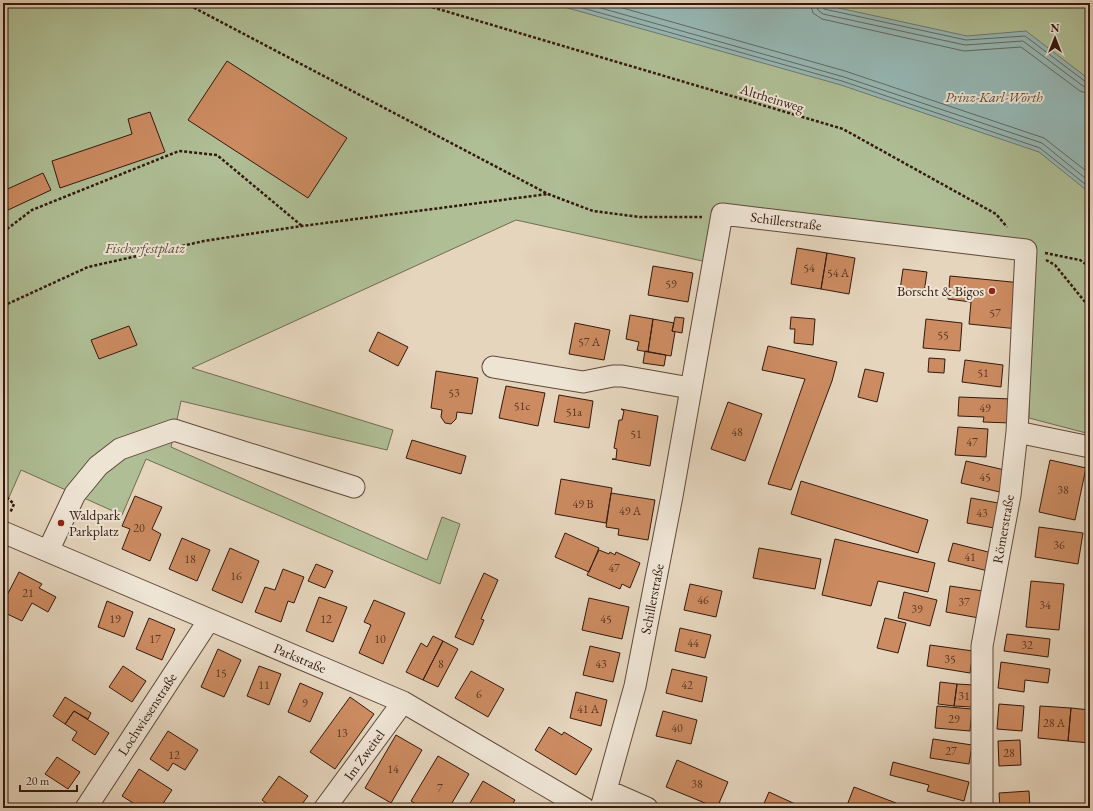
<svg xmlns="http://www.w3.org/2000/svg" width="1093" height="811" font-family="'EB Garamond',serif">
  <style>
    .green { fill: #afbe95; stroke: #726c52 }
    .water { fill: #96b8b5; stroke: #6f7873 }
    .lines { fill: none; stroke-linecap: round; stroke-linejoin: round }
    .shore { stroke: #656862; stroke-width: 1 }
    .building { fill: #cc8b61; stroke: #34190f }
    .minor-casing { stroke: #60483a; stroke-width: 23 }
    .path { stroke: #34190f; stroke-width: 2.5; stroke-dasharray: 3 2; stroke-linecap: butt }
    .minor { stroke: #eee4d4; stroke-width: 21 }
    .poi-dot { fill: #8f2418; stroke: #eee4d4; stroke-width: 1.5 }
    .labels { text-anchor: middle; dominant-baseline: central; stroke-width: 4; stroke-linejoin: round; paint-order: stroke }
    .number-label { font-size: 12px; fill: #5a3624 }
    .park-label { font-size: 14px; font-style: italic; fill: #594b37; stroke: #eee4d4 }
    .street-label { font-size: 14px; fill: #34190f; stroke: #eee4d4 }
    .poi-label { font-size: 14px; fill: #34190f; stroke: #eee4d4; text-anchor: end }
  </style>
  <rect width="100%" height="100%" fill="#e5d5bd"/>
  <filter id="stains"><feTurbulence type="fractalNoise" baseFrequency=".005" numOctaves="4"/><feColorMatrix values="0 0 0 0 .2 0 0 0 0 .09 0 0 0 0 .02 0 0 0 .5 -.17"/></filter>
  <radialGradient id="worn" r=".72"><stop offset=".6" stop-color="#630" stop-opacity="0"/><stop offset="1" stop-color="#630" stop-opacity=".3"/></radialGradient>
  <!-- green -->
  <path class="green" d="M3 3H1090V434L1029 418 1033 244 718 207 707 262 516 220 192 368 393 430 387 450 181 401 171 447 427 560 442 517 460 524 440 584 146 459 122 515 21 470 3 511Z"/>
  <!-- water -->
  <path class="water" d="M550 3H816L967 36 1026 31 1090 80V193L1039 152 841 85Z"/>
  <g class="lines">
    <!-- shore -->
    <path class="shore" d="M565 3 842 81 1040 148 1090 188
      M583 3 844 77 1042 143 1090 182
      M605 3 845 71 1044 138 1090 174
      M810 3 813 13 822 19 964 51 1021 47 1080 91 1090 94
      M816 3 818 10 823 14 965 45 1023 41 1083 86 1090 88
      M821 3 824 9 966 40 1025 36 1086 82 1090 83"/>
  </g>
  <!-- building -->
  <path class="building" d="M227 61 347 138 308 198 188 120Z
    M150 112 165 152 60 188 52 161 132 134 128 119Z
    M43 173 51 190 8 210 3 200V191Z
    M797 248 827 253 821 289 791 284Z
    M827 253 855 258 849 294 821 289Z
    M653 266 693 273 688 302 648 295Z
    M903 269 927 272 924 293 900 290Z
    M950 276 1022 283 1018 329 969 324 971 302 948 299Z
    M630 315 653 319 648 352 637 350 639 342 626 339Z
    M675 317 684 318 682 333 672 331Z
    M791 317 815 319 813 345 794 343 795 329H790Z
    M653 319 674 323 672 331 675 332 671 356 648 352Z
    M926 319 962 323 960 351 923 348Z
    M575 323 610 330 604 360 569 354Z
    M129 326 137 345 99 359 91 340Z
    M378 332 408 347 398 366 369 351Z
    M768 346 837 362 832 381 791 490 768 484 805 379 762 370Z
    M645 351 666 355 664 366 643 363Z
    M929 358 945 359 944 373 928 372Z
    M965 360 1003 365 1001 387 962 382Z
    M865 369 884 373 877 402 858 397Z
    M436 371 478 378 472 414 457 412 456 419 451 424 445 423 441 417 442 410 431 408Z
    M506 386 545 393 538 426 499 418Z
    M559 395 593 401 589 428 554 422Z
    M959 397 1012 399 1011 423 983 422 984 417 958 416Z
    M728 402 762 414 745 461 711 449Z
    M621 409 658 416 650 466 612 459H616L617 449 614 448 619 420H622L624 411Z
    M958 427 988 429 986 457 955 455Z
    M412 440 466 456 461 474 406 458Z
    M1050 460 1086 468 1075 520 1039 512Z
    M966 461 1009 471 1004 493 961 483Z
    M561 479 612 488 606 523 555 514Z
    M801 481 928 520 918 553 791 514Z
    M611 493 655 500 648 540 618 535 619 529 606 527Z
    M135 496 162 507 152 529 161 534 150 561 122 549 130 529 122 526Z
    M971 498 998 503 994 528 967 523Z
    M1039 527 1083 533 1078 564 1035 557Z
    M565 533 599 548 589 572 555 557Z
    M182 538 210 550 197 581 169 569Z
    M835 539 935 563 928 592 878 581 871 606 822 595Z
    M953 543 992 553 988 571 948 561Z
    M230 548 259 561 242 603 212 590Z
    M759 548 821 559 815 589 753 578Z
    M599 550 609 554 610 552 615 555 616 552 640 563 630 588 622 584 620 589 587 575Z
    M316 564 333 571 325 588 308 581Z
    M283 569 304 577 294 603 288 601 281 622 255 612 265 587 275 590Z
    M19 572 42 584 39 588 56 597 48 612 32 603 22 621 3 612V603Z
    M484 573 498 580 481 619 484 620 473 645 455 637Z
    M1031 581 1064 584 1059 630 1026 627Z
    M690 584 722 591 716 617 684 610Z
    M950 586 983 591 979 618 946 612Z
    M904 592 937 600 930 626 898 618Z
    M319 597 347 607 333 642 306 631Z
    M589 598 629 607 622 639 582 630Z
    M374 600 405 613 383 664 359 653 371 625 364 622Z
    M107 601 133 612 124 637 98 627Z
    M149 618 175 629 162 660 136 649Z
    M885 618 906 623 898 653 877 648Z
    M680 628 711 635 705 658 675 651Z
    M1007 634 1050 639 1048 657 1004 651Z
    M433 636 443 641 423 680 406 672 421 643 427 647Z
    M443 641 458 649 438 687 423 680Z
    M930 645 973 651 970 673 927 666Z
    M590 646 620 653 613 682 583 675Z
    M218 649 241 660 224 697 201 687Z
    M1001 662 1050 669 1048 683 1025 680 1024 692 998 688Z
    M123 666 146 681 132 702 109 687Z
    M259 666 281 674 269 705 247 696Z
    M672 669 707 677 702 702 666 693Z
    M471 671 504 689 488 717 455 698Z
    M940 682 957 684 954 706 938 704Z
    M300 683 323 693 310 722 288 712Z
    M957 684 974 685 972 707 954 706Z
    M576 692 607 700 601 726 570 718Z
    M65 697 91 713 88 719 74 711 65 724 53 716Z
    M350 697 374 714 335 769 310 752Z
    M999 704 1024 706 1022 731 997 729Z
    M937 706 972 709 970 731 935 728Z
    M1040 706 1071 708 1068 741 1038 738Z
    M1071 708 1090 710V743L1068 741Z
    M74 711 109 733 95 755 72 740 77 732 65 724Z
    M663 711 697 720 691 744 656 736Z
    M549 727 562 735 564 732 592 749 576 775 535 750Z
    M168 731 198 750 185 770 173 763 168 771 150 759Z
    M396 735 422 750 391 803 365 788Z
    M933 739 972 745 969 764 930 758Z
    M1020 740 1021 765 999 766 998 741Z
    M438 756 469 774 449 808H422L411 801Z
    M57 757 80 772 68 789 45 774Z
    M677 760 728 782 717 808 666 787Z
    M893 762 969 782 964 801 927 791 929 785 890 775Z
    M139 769 172 790 160 808H141L122 796Z
    M279 776 308 796 299 808H273L262 800Z
    M483 781 515 800 510 808H467Z
    M854 787 896 803 894 808H846Z
    M1029 791 1030 808H1000L999 793Z
    M769 792 804 808H762Z"/>
  <g class="lines">
    <!-- minor casing -->
    <g class="minor-casing">
      <path id="minor" d="M493 367 583 382 613 376H622L690 388
        M1017 432 1090 447
        M3 532 403 702 584 808
        M48 551 75 494 98 466 120 449 174 430 354 487
        M606 790 647 808
        M86 808 209 620
        M325 808 403 702
        M601 808 635 686 672 496 722 214 1026 250 1017 432 1010 495 982 646V808"/>
    </g>
    <!-- path -->
    <path class="path" d="M185 3 548 194 593 211 640 217H702
      M418 3 843 129 996 214 1007 227
      M3 232 32 210 179 151 217 155 302 226
      M1045 253 1080 260 1090 267
      M1046 260 1055 265 1090 308
      M3 306 88 267 204 241 302 226 548 194
      M3 494 14 504 10 513"/>
    <!-- minor -->
    <use href="#minor" class="minor"/>
  </g>
  <!-- markers -->
  <g class="poi-dot">
    <circle cx="992" cy="291" r="4"/>
    <circle cx="61" cy="523" r="4"/>
  </g>
  <g class="labels">
    <!-- number labels -->
    <g class="number-label">
      <text x="809" y="268">54</text>
      <text x="838" y="273">54 A</text>
      <text x="671" y="284">59</text>
      <text x="995" y="313">57</text>
      <text x="943" y="335">55</text>
      <text x="589" y="342">57 A</text>
      <text x="983" y="373">51</text>
      <text x="454" y="393">53</text>
      <text x="522" y="406">51c</text>
      <text x="985" y="408">49</text>
      <text x="574" y="412">51a</text>
      <text x="737" y="432">48</text>
      <text x="636" y="434">51</text>
      <text x="972" y="442">47</text>
      <text x="985" y="477">45</text>
      <text x="1063" y="490">38</text>
      <text x="583" y="504">49 B</text>
      <text x="630" y="511">49 A</text>
      <text x="982" y="513">43</text>
      <text x="139" y="528">20</text>
      <text x="1059" y="545">36</text>
      <text x="970" y="557">41</text>
      <text x="190" y="559">18</text>
      <text x="614" y="568">47</text>
      <text x="236" y="576">16</text>
      <text x="28" y="593">21</text>
      <text x="703" y="600">46</text>
      <text x="964" y="602">37</text>
      <text x="1045" y="605">34</text>
      <text x="917" y="609">39</text>
      <text x="115" y="619">19</text>
      <text x="326" y="619">12</text>
      <text x="606" y="619">45</text>
      <text x="155" y="639">17</text>
      <text x="380" y="639">10</text>
      <text x="693" y="643">44</text>
      <text x="1027" y="645">32</text>
      <text x="950" y="659">35</text>
      <text x="441" y="664">8</text>
      <text x="601" y="664">43</text>
      <text x="221" y="673">15</text>
      <text x="264" y="685">11</text>
      <text x="687" y="685">42</text>
      <text x="479" y="694">6</text>
      <text x="964" y="696">31</text>
      <text x="305" y="703">9</text>
      <text x="588" y="709">41 A</text>
      <text x="954" y="719">29</text>
      <text x="1054" y="723">28 A</text>
      <text x="677" y="728">40</text>
      <text x="342" y="733">13</text>
      <text x="951" y="751">27</text>
      <text x="1009" y="753">28</text>
      <text x="174" y="755">12</text>
      <text x="393" y="769">14</text>
      <text x="697" y="784">38</text>
      <text x="440" y="788">7</text>
    </g>
    <!-- park labels -->
    <g class="park-label">
      <text x="994" y="97">Prinz-Karl-Wörth</text>
      <text x="145" y="248">Fischerfestplatz</text>
    </g>
    <!-- street labels -->
    <g class="street-label">
      <text transform="translate(772 98) rotate(17)">Altrheinweg</text>
      <text transform="translate(786 221) rotate(7)">Schillerstraße</text>
      <text transform="translate(1003 529) rotate(-80)">Römerstraße</text>
      <text transform="translate(652 599) rotate(-79)">Schillerstraße</text>
      <text transform="translate(300 658) rotate(23)">Parkstraße</text>
      <text transform="translate(147 714) rotate(-57)">Lochwiesenstraße</text>
      <text transform="translate(364 755) rotate(-54)">Im Zweitel</text>
    </g>
    <!-- poi labels -->
    <g class="poi-label">
      <text x="984" y="291">Borscht &amp; Bigos</text>
      <text x="69" y="515" text-anchor="start">Waldpark<tspan x="69" dy="16">Parkplatz</tspan></text>
    </g>
  </g>
  <!-- margin -->
  <rect width="1093" height="811" fill="none" stroke="#e5d5bd" stroke-width="16"/>
  <rect x="4" y="4" width="1085" height="803" fill="none" stroke="#34190f" stroke-width="2"/>
  <rect x="8" y="8" width="1077" height="795" fill="none" stroke="#34190f"/>
  <!-- north arrow -->
  <g transform="translate(1055 38)" stroke="#eee4d4" stroke-width="3" paint-order="stroke">
  <path d="M0-3L7 15L0 10L-7 15Z" fill="#34190f"/>
  <text y="-6" font-size="11" font-weight="bold" text-anchor="middle" fill="#34190f">N</text>
  </g>
  <!-- scale -->
  <path d="M20 785v6h57v-6" fill="none" stroke="#34190f" stroke-width="2"/>
  <text x="26" y="785" font-size="12" fill="#34190f" stroke="#eee4d4" stroke-width="3" paint-order="stroke">20 m</text>
  <rect width="100%" height="100%" filter="url(#stains)"/>
  <rect width="100%" height="100%" fill="url(#worn)"/>
</svg>
